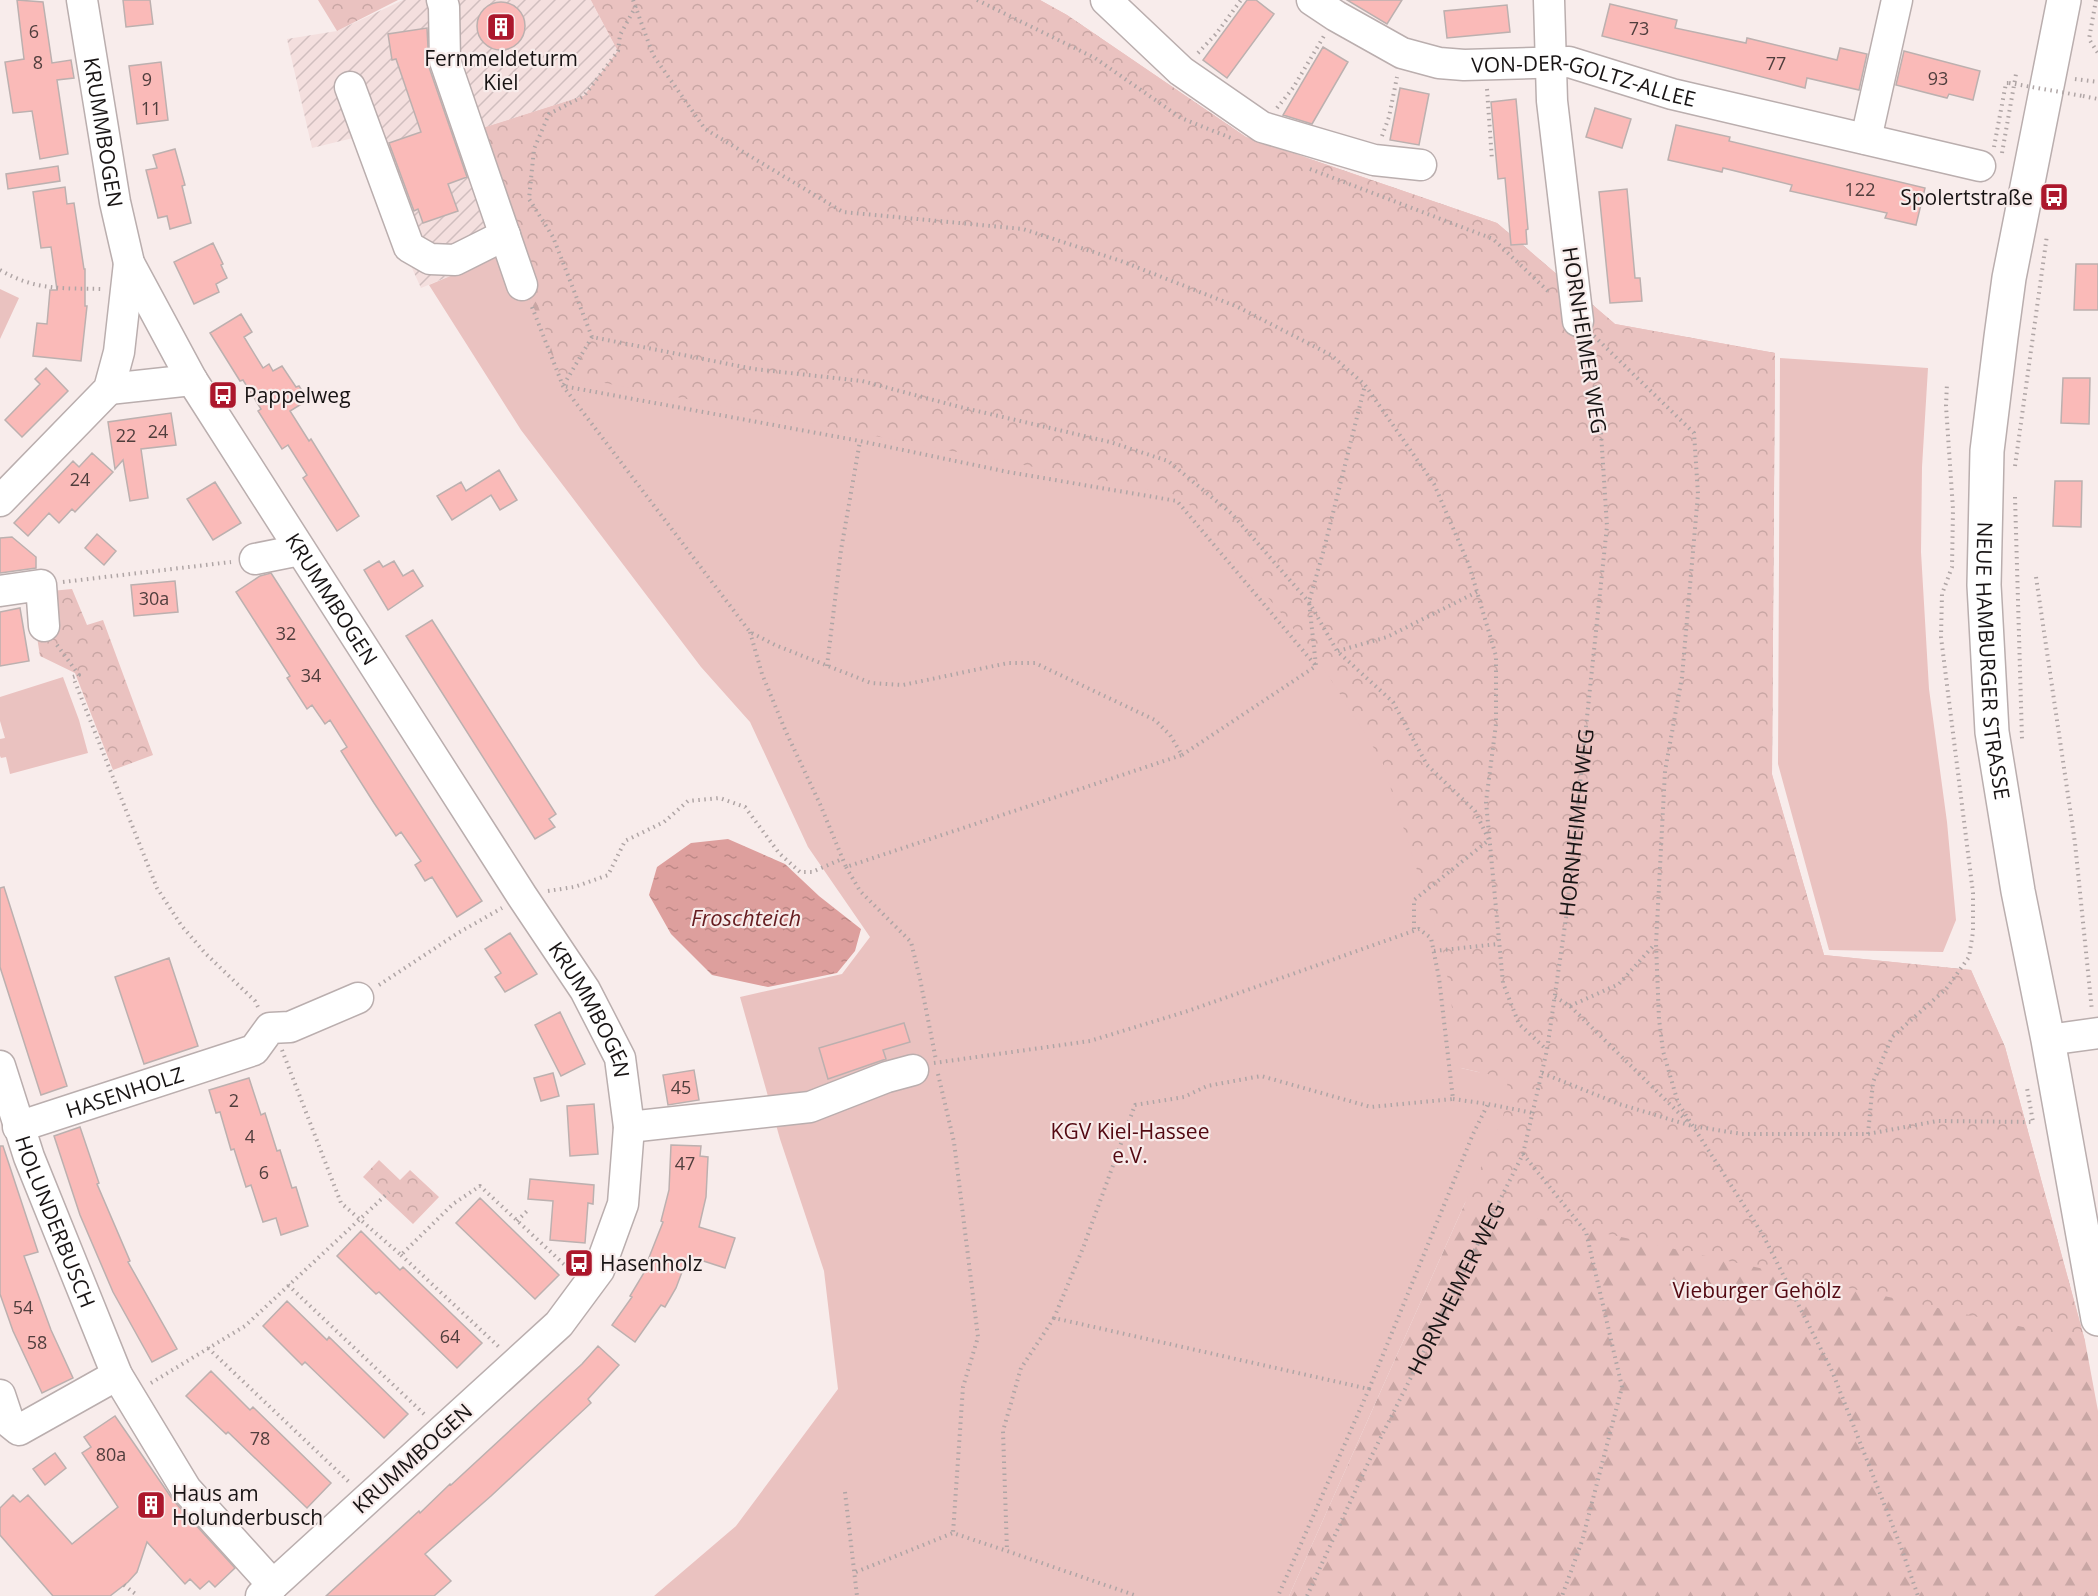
<svg xmlns="http://www.w3.org/2000/svg" width="2098" height="1596" font-family="'Open Sans',sans-serif">
  <style>
    .industrial { fill: url(#industrial-furrows) }
    .forest { fill: url(#forest-firs) }
    .park { fill: url(#park-crowns) }
    .garden { fill: #eac2c0 }
    .water { fill: url(#water-ripples) }
    .building { fill: #fabab8; stroke: #bcb0af; stroke-width: 1.5 }
    .lines { fill: none; stroke-linecap: round; stroke-linejoin: round }
    .minor-casing { stroke: #baaeae; stroke-width: 33 }
    .major-casing { stroke: #baaeae; stroke-width: 36 }
    .path { stroke: #afa5a5; stroke-width: 4; stroke-dasharray: 1.5 4.5; stroke-linecap: butt }
    .minor { stroke: #fff; stroke-width: 30 }
    .major { stroke: #fff; stroke-width: 33 }
    .path-bridge { stroke: #afa5a5; stroke-width: 4; stroke-dasharray: 1.5 4.5; stroke-linecap: butt }
    .labels { text-anchor: middle; dominant-baseline: central; stroke-width: 4.5; stroke-linejoin: round; paint-order: stroke }
    .number-label { font-size: 18px; fill: #503e3d }
    .poi-label { font-size: 21px; fill: #181414; stroke: #f8eceb; text-anchor: start }
    .street-label { font-size: 21px; fill: #181414; stroke: #f8eceb }
    .park-label { font-size: 21px; fill: #530912; stroke: #f8eceb }
    .water-label { font-size: 22px; font-style: italic; fill: #651c20; stroke: #f8eceb }
  </style>
  <defs>
    <pattern id="industrial-furrows" width="10" height="10" patternUnits="userSpaceOnUse" patternTransform="scale(1.5)"><rect width="10" height="10" fill="#f4dfde"/><path d="M-1 1l2-2M0 10L10 0M9 11l2-2" fill="none" stroke="#d0bebe"/></pattern>
    <pattern id="forest-firs" width="22" height="20" patternUnits="userSpaceOnUse" patternTransform="scale(1.5)"><rect width="22" height="20" fill="#eac2c0"/><path d="M5 1l3.5 6h-7zM16 11l3.5 6h-7z" fill="#c8a6a4"/></pattern>
    <pattern id="park-crowns" width="20" height="18" patternUnits="userSpaceOnUse" patternTransform="scale(1.5)"><rect width="20" height="18" fill="#eac2c0"/><path d="M2 6a3 3 0 1 1 6 0M12 15a3 3 0 1 1 6 0" fill="none" stroke="#c8a6a4"/></pattern>
    <pattern id="water-ripples" width="26" height="14" patternUnits="userSpaceOnUse" patternTransform="scale(1.5)"><rect width="26" height="14" fill="#dd9f9d"/><path d="M2 4q2-2 4 0t4 0M15 11q2-2 4 0t4 0" fill="none" stroke="#bd8886"/></pattern>
  </defs>
  <rect width="100%" height="100%" fill="#f8eceb"/>
  <!-- industrial -->
  <path class="industrial" d="M403 0H591L618 51 584 96 483 128 512 250 421 288 353 138 312 148 287 39 337 31Z"/>
  <!-- forest -->
  <path class="forest" d="M591 0H1040L1067 15 1246 137 1497 223 1615 324 1775 353 1772 775 1824 955 1971 970 2005 1047 2085 1341 2098 1411V1596H1289L1503 1118 1182 496 558 374 512 250 483 128 584 96 618 51Z"/>
  <!-- park -->
  <path class="park" d="M318 0H398L337 31Z
    M591 0H1040L1067 15 1246 137 1497 223 1615 324 1775 353 1772 774 1824 955 1971 970 2005 1047 2085 1341 1465 1202 1508 1079 1461 1068 563 386 483 128 584 96 618 51Z
    M72 589 87 625 103 620 153 755 113 770 75 673 40 656 30 593Z
    M379 1160 400 1180 410 1170 439 1197 413 1224 363 1177Z"/>
  <!-- garden -->
  <path class="garden" d="M512 250 559 374 1182 496 1287 620 1328 675 1382 761 1444 954 1461 1068 1508 1079 1503 1118 1289 1596H654L736 1526 838 1389 824 1271 780 1139 740 997 842 974 870 937 808 847 750 722 701 667 521 430 429 285Z
    M0 289 19 298 0 339Z
    M1780 358 1928 368 1922 467 1921 552 1929 689 1947 822 1956 920 1943 952 1829 950 1778 764Z
    M63 677 79 720 88 753 10 774 6 757 1 758 0 756V739L5 738 0 721V697Z"/>
  <!-- water -->
  <path class="water" d="M728 839 785 864 819 896 861 929 855 951 837 973 768 987 712 975 671 934 649 895 657 867 691 843Z"/>
  <!-- building -->
  <path class="building" d="M17 0 43 2 52 63 71 60 74 78 57 80 68 154 40 159 32 111 13 113 5 62 24 59Z
    M123 0H150L153 24 126 27Z
    M1247 0H1256L1274 14 1227 78 1203 60Z
    M1347 0H1402L1387 24Z
    M477 26a24 24 0 1 1 48 0a24 24 0 1 1-48 0Z
    M1610 4 1677 20 1675 28 1746 43 1747 38 1837 60 1840 48 1867 54 1859 90 1807 78 1805 88 1602 36Z
    M1507 5 1510 32 1447 38 1444 11Z
    M427 28 429 67 467 177 448 184 458 211 423 223 418 209 414 211 389 143 421 132 396 59 392 60 388 34Z
    M1323 47 1348 62 1312 124 1283 115Z
    M1904 51 1980 71 1973 100 1949 94 1947 98 1896 85Z
    M161 62 168 120 137 124 129 66Z
    M1400 88 1429 94 1419 145 1390 140Z
    M1516 99 1528 229 1526 230 1527 244 1511 245 1505 178 1498 179 1491 102Z
    M1595 108 1631 119 1622 148 1586 137Z
    M1676 125 1730 137 1729 141 1925 188 1916 225 1885 218 1887 213 1790 191 1792 185 1723 168 1722 172 1668 160Z
    M175 149 185 185 182 186 191 223 170 229 167 216 158 218 146 170 157 168 153 155Z
    M58 166 60 181 8 189 6 174Z
    M65 187 67 204 74 203 84 269H85V306H87L81 361 33 356 37 323 47 324 50 290H57L51 247 41 248 33 192Z
    M1627 189 1635 278H1640L1642 301 1610 303 1599 192Z
    M213 243 223 264 221 265 227 278 216 284 219 292 194 304 174 262Z
    M2076 264H2098V310H2074Z
    M241 314 252 332 244 337 263 368 269 364 273 371 282 366 296 387 299 386 308 400 290 411 309 441 311 439 359 516 337 531 303 478 307 475 288 445 282 449 258 411 261 409 243 380 240 381 210 333Z
    M46 368 68 391 22 437 5 420 40 384 35 379Z
    M2063 378H2090L2089 424 2061 423Z
    M171 413 176 445 141 449 148 498 130 501 123 460 115 469 108 422Z
    M92 453 113 472 75 512 72 509 59 523 49 513 28 536 14 523 73 461 79 467Z
    M499 470 517 500 500 510 491 495 452 520 437 496 461 482 466 491Z
    M2055 481H2082L2081 527 2053 526Z
    M215 482 241 523 213 540 187 499Z
    M97 534 116 551 104 565 85 548Z
    M12 537 36 557V568L0 573V538Z
    M379 561 383 567 394 561 403 576 413 570 423 586 388 610 364 570Z
    M271 573 482 901 457 917 432 877 425 881 415 865 421 861 401 832 396 836 374 803 341 751 347 747 330 720 325 724 312 705 307 709 287 678 290 676 236 592 260 576Z
    M175 581 178 612 134 616 131 585Z
    M20 608 29 661 0 666V612Z
    M432 620 556 814 549 819 555 827 535 839 406 636Z
    M4 887 67 1086 41 1095 0 967V888Z
    M510 933 537 974 505 992 495 977 501 973 485 949Z
    M169 958 198 1046 144 1064 115 977Z
    M560 1012 585 1064 561 1076 535 1025Z
    M904 1023 910 1042 883 1050 886 1059 828 1079 819 1048Z
    M694 1070 699 1100 668 1105 663 1075Z
    M553 1073 559 1096 541 1101 534 1078Z
    M249 1078 261 1115 265 1113 277 1151 280 1150 292 1188 296 1187 308 1226 281 1235 276 1218 263 1222 251 1185 246 1187 234 1149 231 1150 220 1112 216 1113 209 1090Z
    M594 1104 598 1154 570 1156 567 1106Z
    M80 1127 99 1183 97 1184 130 1261 128 1262 177 1349 152 1362 113 1292 80 1215 54 1136Z
    M671 1145 701 1146 700 1156 708 1157 706 1197 699 1227 735 1238 725 1268 688 1256 676 1288 665 1307 661 1305 635 1342 612 1325 632 1297 630 1296 651 1261 648 1260 663 1222 661 1221 669 1190Z
    M0 1146H3L38 1252 24 1256 51 1330 73 1378 42 1393 13 1331 0 1294Z
    M530 1179 594 1185 593 1204 588 1203 585 1243 550 1240 553 1201 528 1199Z
    M480 1198 559 1275 535 1299 456 1223Z
    M361 1231 400 1270 403 1267 482 1343 457 1368 379 1292 376 1294 337 1256Z
    M287 1301 327 1340 329 1337 408 1414 384 1438 305 1362 302 1365 263 1326Z
    M598 1346 619 1365 588 1399 591 1403 491 1496 425 1554 451 1581 434 1596H326L419 1511 420 1513 450 1484 451 1485 582 1364Z
    M211 1371 250 1410 253 1407 331 1483 307 1508 228 1432 226 1434 186 1396Z
    M115 1416 173 1500 235 1568 215 1587 209 1581 200 1589 190 1579 185 1584 147 1542 137 1572 128 1582 110 1596H53L0 1535V1508L13 1495 20 1502 28 1495 72 1544 118 1507 82 1453 91 1447 84 1437Z
    M55 1453 66 1468 45 1485 33 1469Z"/>
  <g class="lines">
    <!-- minor casing -->
    <g class="minor-casing">
      <g id="minor">
        <path id="s2" d="M82 0 115 202 129 263 192 380 522 896 585 990 620 1058 629 1127 623 1204 599 1270 559 1324 261 1596"/>
        <path d="M442 0 444 7 445 61 522 285"/>
        <path d="M1106 0 1181 71 1262 127 1374 160 1421 165"/>
        <path id="s3" d="M1312 0 1336 16 1402 53 1439 63 1464 65 1569 62 1672 94 1980 166"/>
        <path d="M1549 0 1552 101 1578 321"/>
        <path d="M350 87 409 247 430 259 455 260 505 235"/>
        <path d="M1866 139 1897 0"/>
        <path d="M109 389 192 380"/>
        <path d="M0 501 109 389 119 352 129 263"/>
        <path d="M255 559 300 550"/>
        <path d="M0 591 41 585 44 626"/>
        <path d="M2048 1040 2098 1033"/>
        <path id="s4" d="M0 1066 29 1157 117 1375 186 1489 273 1585"/>
        <path id="s5" d="M18 1127 254 1050 270 1028 290 1027 358 998"/>
        <path d="M629 1127 810 1107 887 1077 913 1070"/>
        <path d="M0 1395 9 1422 19 1430 117 1375"/>
      </g>
    </g>
    <!-- major casing -->
    <g class="major-casing">
      <g id="major">
        <path id="s6" d="M2064 0 2009 278 2001 337 1987 451 1984 585 1992 732 2018 891 2048 1040 2098 1319"/>
      </g>
    </g>
    <!-- path -->
    <g class="path">
      <path d="M633 0 653 55 705 129 843 212 1023 229 1121 261 1238 307 1331 355 1365 385 1434 484 1469 565 1496 656V724L1486 802 1503 983 1519 1024 1547 1050"/>
      <path d="M977 0 1095 58 1181 118 1231 138"/>
      <path d="M2096 0 2089 39 2098 53"/>
      <path d="M636 6 620 35 618 51 584 96 549 114 534 149 529 199 553 237 592 337 754 369 862 381 960 407 1110 442 1168 461 1232 514 1309 602 1337 651 1393 702 1427 765 1475 811 1489 840 1414 900V931"/>
      <path d="M1198 53 1216 34 1241 0"/>
      <path d="M2075 79 2098 82"/>
      <path d="M1487 89 1492 160"/>
      <path d="M2083 96 2098 99"/>
      <path d="M1277 108 1293 88 1324 36"/>
      <path d="M1382 136 1389 117 1397 77"/>
      <path d="M1994 147 2006 83H2009"/>
      <path d="M2002 153 2016 74"/>
      <path d="M1310 169 1493 239 1550 293"/>
      <path d="M0 270C36 291 63 288 103 289"/>
      <path d="M532 307 563 386 750 632 775 645 871 683 903 685 1008 663H1035L1155 720 1170 735 1182 755 846 867 820 804 786 732 762 674 750 632"/>
      <path d="M1594 336 1694 433 1698 494 1682 677 1665 771 1656 944 1659 1019 1663 1051 1678 1103 1763 1235 1832 1371 1901 1547 1918 1596"/>
      <path d="M592 337 563 386 860 441 1008 472 1177 501 1316 666"/>
      <path d="M2015 466 2047 235"/>
      <path d="M2015 497 2022 739"/>
      <path d="M2036 577 2075 843 2092 1011"/>
      <path d="M63 582 231 562"/>
      <path d="M57 645 79 675 73 677 157 888 181 925 205 953 255 1001 258 1007"/>
      <path d="M1338 651 1387 637 1477 592"/>
      <path d="M827 666 841 550 860 441"/>
      <path d="M1182 755 1316 666 1309 602 1324 549 1365 385"/>
      <path d="M846 867 860 891 911 942 920 979 936 1060"/>
      <path d="M548 891 574 887 608 875 625 841 664 822 688 801 720 798 745 807 779 853 800 872H812L842 859"/>
      <path d="M1434 951 1498 944"/>
      <path d="M379 985 458 933 502 908"/>
      <path d="M1555 997 1570 1006 1687 1121"/>
      <path d="M1570 1006 1619 984 1655 944"/>
      <path d="M282 1050 341 1203 401 1255 453 1204 480 1186 569 1269"/>
      <path d="M934 1063 1090 1041 1191 1010 1419 929 1431 938 1439 978 1453 1099 1371 1107 1261 1076 1207 1086 1184 1097 1135 1105 1083 1248 1054 1318 1369 1389 1278 1596"/>
      <path d="M1542 1073 1619 1104 1692 1126 1742 1134H1868L1937 1121 2033 1122 2027 1088H2030"/>
      <path d="M938 1074 954 1142 978 1337 963 1387 953 1533"/>
      <path d="M1453 1099 1488 1104 1533 1113"/>
      <path d="M1868 1134 1873 1082 1892 1037 1946 989 1969 957 1973 932V893L1941 637 1942 594 1952 567 1953 509 1946 406 1947 383"/>
      <path d="M1523 1154 1586 1232 1622 1387 1582 1541 1562 1596"/>
      <path d="M517 1221 529 1209"/>
      <path d="M401 1255 499 1347"/>
      <path d="M288 1285 424 1414"/>
      <path d="M1054 1318 1021 1368 1003 1431 1007 1551 1137 1596"/>
      <path d="M208 1348 349 1482"/>
      <path d="M151 1383 245 1326 389 1192"/>
      <path d="M1369 1389 1473 1134 1488 1104"/>
      <path d="M845 1492 857 1596"/>
      <path d="M856 1572 953 1533 1007 1551"/>
      <path d="M124 1585 138 1596"/>
      <path id="s1" d="M1307 1596 1369 1461 1523 1154 1547 1050 1566 918 1607 526 1599 402 1584 342"/>
    </g>
    <!-- minor -->
    <use href="#minor" class="minor"/>
    <!-- major -->
    <use href="#major" class="major"/>
    <!-- path-bridge -->
    <path class="path-bridge" d="M2009 83 2083 96"/>
  </g>
  <!-- icons -->
  <defs>
    <g id="building-square" transform="scale(1.5)"><rect x="-9" y="-9" width="18" height="18" rx="4" fill="#ac172c" stroke="#f8eceb"/><path d="M-4-6H4V6H1V3H-1V6H-4ZM-2.5-4.3h1.7v1.8h-1.7ZM.8-4.3h1.7v1.8H.8ZM-2.5-1h1.7V.8h-1.7ZM.8-1h1.7V.8H.8Z" fill="#fff"/></g>
    <g id="bus-square" transform="scale(1.5)"><rect x="-9" y="-9" width="18" height="18" rx="4" fill="#ac172c" stroke="#f8eceb"/><path d="M-5-6H5V4H4V6H2V4H-2V6H-4V4H-5ZM-3.5-4V0h7V-4ZM-3.5 1.2v1.5H-2V1.2ZM2 1.2v1.5H3.5V1.2Z" fill="#fff"/></g>
  </defs>
  <g fill-rule="evenodd">
    <use href="#building-square" x="501" y="27"/>
    <use href="#bus-square" x="2054" y="197"/>
    <use href="#bus-square" x="223" y="395"/>
    <use href="#bus-square" x="579" y="1263"/>
    <use href="#building-square" x="151" y="1505"/>
  </g>
  <g class="labels">
    <!-- number labels -->
    <g class="number-label">
      <text x="1639" y="28">73</text>
      <text x="34" y="31">6</text>
      <text x="38" y="62">8</text>
      <text x="1776" y="63">77</text>
      <text x="1938" y="78">93</text>
      <text x="147" y="79">9</text>
      <text x="151" y="108">11</text>
      <text x="1860" y="189">122</text>
      <text x="158" y="431">24</text>
      <text x="126" y="435">22</text>
      <text x="80" y="479">24</text>
      <text x="154" y="598">30a</text>
      <text x="286" y="633">32</text>
      <text x="311" y="675">34</text>
      <text x="681" y="1087">45</text>
      <text x="234" y="1100">2</text>
      <text x="250" y="1136">4</text>
      <text x="685" y="1163">47</text>
      <text x="264" y="1172">6</text>
      <text x="23" y="1307">54</text>
      <text x="450" y="1336">64</text>
      <text x="37" y="1342">58</text>
      <text x="260" y="1438">78</text>
      <text x="111" y="1454">80a</text>
    </g>
    <!-- poi labels -->
    <g class="poi-label">
      <text x="501" y="58" text-anchor="middle">Fernmeldeturm<tspan x="501" dy="24">Kiel</tspan></text>
      <text x="2033" y="197" text-anchor="end">Spolertstraße</text>
      <text x="244" y="395">Pappelweg</text>
      <text x="600" y="1263">Hasenholz</text>
      <text x="172" y="1493">Haus am<tspan x="172" dy="24">Holunderbusch</tspan></text>
    </g>
    <!-- street labels -->
    <g class="street-label">
      <text stroke="none"><textPath href="#s3" startOffset="290">VON-DER-GOLTZ-ALLEE</textPath></text>
      <text stroke="none"><textPath href="#s2" startOffset="134">KRUMMBOGEN</textPath></text>
      <text transform="translate(1585 340) rotate(81)">HORNHEIMER WEG</text>
      <text stroke="none"><textPath href="#s2" startOffset="660">KRUMMBOGEN</textPath></text>
      <text stroke="none"><textPath href="#s6" startOffset="668">NEUE HAMBURGER STRASSE</textPath></text>
      <text stroke="none"><textPath href="#s1" startOffset="828">HORNHEIMER WEG</textPath></text>
      <text stroke="none"><textPath href="#s2" startOffset="1146">KRUMMBOGEN</textPath></text>
      <text stroke="none"><textPath href="#s5" startOffset="112">HASENHOLZ</textPath></text>
      <text stroke="none"><textPath href="#s4" startOffset="165">HOLUNDERBUSCH</textPath></text>
      <text stroke="none"><textPath href="#s1" startOffset="342">HORNHEIMER WEG</textPath></text>
      <text transform="translate(412 1458) rotate(-42)">KRUMMBOGEN</text>
    </g>
    <!-- park labels -->
    <g class="park-label">
      <text x="1130" y="1131">KGV Kiel-Hassee<tspan x="1130" dy="24">e.V.</tspan></text>
      <text x="1757" y="1290">Vieburger Gehölz</text>
    </g>
    <!-- water labels -->
    <g class="water-label">
      <text x="746" y="917">Froschteich</text>
    </g>
  </g>
</svg>
